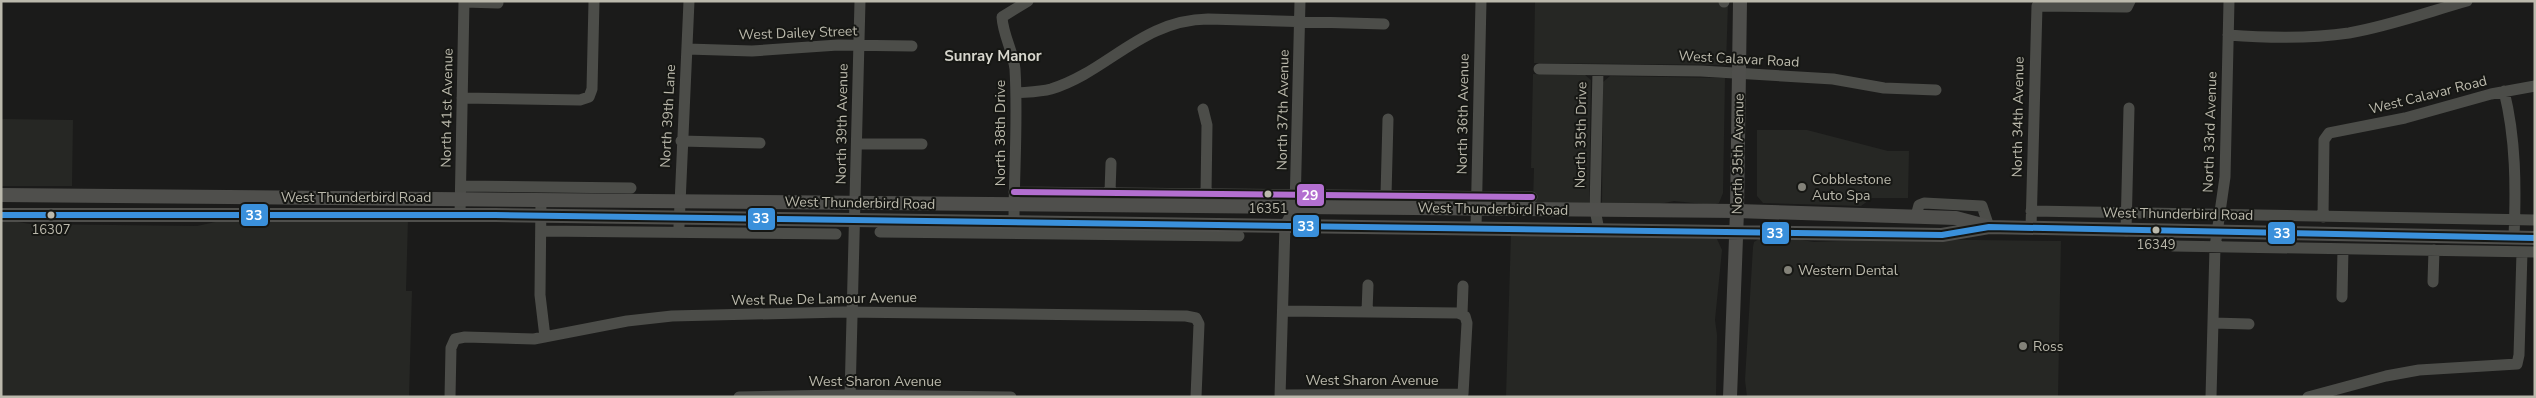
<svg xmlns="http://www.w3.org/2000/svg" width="2536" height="398" font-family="'Nunito Sans',sans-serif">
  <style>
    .built { fill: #262724 }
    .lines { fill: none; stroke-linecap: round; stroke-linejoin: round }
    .minor { stroke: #4c4d49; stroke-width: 11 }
    .major { stroke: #4f4f4c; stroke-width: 14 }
    .bus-1-casing { stroke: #161714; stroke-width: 10 }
    .bus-2-casing { stroke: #161714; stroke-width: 10 }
    .bus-1 { stroke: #3a90db; stroke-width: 6 }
    .bus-2 { stroke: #b36fd0; stroke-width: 6 }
    .poi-dot { fill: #838279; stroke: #161714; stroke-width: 2 }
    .bus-dot { fill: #bbb9ac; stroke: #161714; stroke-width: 2 }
    .labels { text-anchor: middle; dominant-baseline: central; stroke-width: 4; stroke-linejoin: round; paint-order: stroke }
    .bus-label { font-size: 13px; fill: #bbb9ac; stroke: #161714 }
    .street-label { font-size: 14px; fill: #bbb9ac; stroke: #161714 }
    .poi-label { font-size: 14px; fill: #bbb9ac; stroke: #161714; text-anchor: start }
    .neighbourhood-label { font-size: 15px; font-weight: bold; fill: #d7d6cd; stroke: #161714 }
    .line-badge { stroke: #161714; stroke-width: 2 }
    .badge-label { font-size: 14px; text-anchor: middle; font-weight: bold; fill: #fff }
  </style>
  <rect width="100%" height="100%" fill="#1b1b1a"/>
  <!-- built -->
  <path class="built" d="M1535 1H1721L1728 3 1726 65 1534 63Z
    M1533 74 1585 75 1591 80 1589 204 1533 203 1534 168H1531Z
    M1610 76 1725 78 1723 193 1719 203 1713 205 1674 201 1655 205 1602 204 1603 82Z
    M1 119 73 120 72 186H1Z
    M1757 130H1807L1888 151H1909L1908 198H1872L1861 206 1763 203 1757 196Z
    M1 219 30 224 197 226 220 221 408 219 406 291H412L409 397H1Z
    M1511 234 1717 239 1722 250 1715 320 1717 335 1716 397H1506Z
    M1762 237 1788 238 1814 242 1894 239 2061 241 2058 397H1747L1745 380 1753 247 1754 242Z"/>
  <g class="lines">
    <!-- minor -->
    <path class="minor" d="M464 2 498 3
      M1724 2V1
      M2228 35C2268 38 2309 39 2349 33 2389 26 2428 12 2467 1
      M687 49 752 51 838 45 912 46
      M1539 69 1701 71 1833 79 1884 88 1936 90
      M1598 70 1595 210 1599 230
      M2504 91C2516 139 2516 188 2514 237
      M1016 93C1028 92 1040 92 1051 89 1109 71 1141 20 1208 19L1384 24
      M462 98 580 100 589 97 592 89 594 1
      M1203 109 1207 125 1206 193
      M681 141 760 143
      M857 144H922
      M461 186 631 188
      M1014 192 1532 197
      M1110 192 1111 163
      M1386 195 1388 119
      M541 199 540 295 545 337
      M2031 211 2535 220
      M460 215 464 1
      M1916 216 1919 205 1924 203 1982 206 1989 227
      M2323 217 2324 140 2329 133 2405 118 2491 94 2535 86
      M1014 221C1014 171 1018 120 1015 69 1013 51 1003 35 1002 17L1028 1
      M679 226 689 1
      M1476 228 1481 1
      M2031 228 2037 6 2127 7 2130 1
      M541 231 836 234
      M2126 231 2129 108
      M880 232 1239 236
      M2173 246 2535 252
      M2433 282 2434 250
      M2342 297 2343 249
      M1367 312 1368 285
      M1462 314 1463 286
      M2213 323 2249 324
      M1280 395 1463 394 1467 323 1465 316 1458 313 1283 311
      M450 397 451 348 455 339 465 337 534 339 627 321 672 316 843 312 1186 316 1196 318 1199 324 1196 397
      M739 397 841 395 1011 397
      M850 397 860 1
      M1280 397 1285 225 1295 208 1300 1
      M2211 397 2215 247 2225 177 2229 1
      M2308 397 2386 376 2419 370 2517 364 2519 355 2522 252"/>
    <!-- major -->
    <path class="major" d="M1 195 1737 211 1956 218 1986 226
      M1 215H495L1942 235 1989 227 2535 238
      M1730 397 1737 211 1740 1"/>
    <!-- bus-1 casing -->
    <g class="bus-1-casing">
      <path id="bus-1" d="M1 215H495L1942 235 1989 227 2535 238"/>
    </g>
    <!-- bus-2 casing -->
    <g class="bus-2-casing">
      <path id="bus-2" d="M1014 192 1532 197"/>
    </g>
    <!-- bus-1 -->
    <use href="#bus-1" class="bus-1"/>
    <!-- bus-2 -->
    <use href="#bus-2" class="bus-2"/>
  </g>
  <!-- markers -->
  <g class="poi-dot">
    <circle cx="1802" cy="187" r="5"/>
    <circle cx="1788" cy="270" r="5"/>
    <circle cx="2023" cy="346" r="5"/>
  </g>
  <g class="bus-dot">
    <circle cx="1268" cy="194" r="4.5"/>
    <circle cx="51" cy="215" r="4.5"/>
    <circle cx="2156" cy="230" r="4.5"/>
  </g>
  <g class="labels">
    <!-- bus labels -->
    <g class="bus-label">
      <text x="1268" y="209">16351</text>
      <text x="51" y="230">16307</text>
      <text x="2156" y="245">16349</text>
    </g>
    <!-- street labels -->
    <g class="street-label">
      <text transform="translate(798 33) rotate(-2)">West Dailey Street</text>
      <text transform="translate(1739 59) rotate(3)">West Calavar Road</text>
      <text transform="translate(2428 95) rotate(-14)">West Calavar Road</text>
      <text transform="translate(447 108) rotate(-89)">North 41st Avenue</text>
      <text transform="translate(1283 110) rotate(-89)">North 37th Avenue</text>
      <text transform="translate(1463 114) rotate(-89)">North 36th Avenue</text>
      <text transform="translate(668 116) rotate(-87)">North 39th Lane</text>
      <text transform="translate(2018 117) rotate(-89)">North 34th Avenue</text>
      <text transform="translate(842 124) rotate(-89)">North 39th Avenue</text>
      <text transform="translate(2210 132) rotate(-88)">North 33rd Avenue</text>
      <text transform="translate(1000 133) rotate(-90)">North 38th Drive</text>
      <text transform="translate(1581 135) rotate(-89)">North 35th Drive</text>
      <text transform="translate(1738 154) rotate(-89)">North 35th Avenue</text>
      <text x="356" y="197">West Thunderbird Road</text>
      <text transform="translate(860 203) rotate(1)">West Thunderbird Road</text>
      <text transform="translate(1493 209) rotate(1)">West Thunderbird Road</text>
      <text transform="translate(2178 214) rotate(1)">West Thunderbird Road</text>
      <text transform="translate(824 299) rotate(-1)">West Rue De Lamour Avenue</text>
      <text x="1372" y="380">West Sharon Avenue</text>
      <text x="875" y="381">West Sharon Avenue</text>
    </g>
    <!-- poi labels -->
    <g class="poi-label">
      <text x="1812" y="179">Cobblestone<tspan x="1812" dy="16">Auto Spa</tspan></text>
      <text x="1798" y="270">Western Dental</text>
      <text x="2033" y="346">Ross</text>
    </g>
    <!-- neighbourhood labels -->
    <g class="neighbourhood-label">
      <text x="993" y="56">Sunray Manor</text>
    </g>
  </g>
  <g class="line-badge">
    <rect x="1296" y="183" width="29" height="24" rx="5" fill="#b36fd0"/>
    <rect x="240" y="203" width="29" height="24" rx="5" fill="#3a90db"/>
    <rect x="747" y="207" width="29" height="24" rx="5" fill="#3a90db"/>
    <rect x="1292" y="214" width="28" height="24" rx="5" fill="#3a90db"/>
    <rect x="1761" y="221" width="29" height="24" rx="5" fill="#3a90db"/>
    <rect x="2267" y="221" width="29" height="24" rx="5" fill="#3a90db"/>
  </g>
  <g class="badge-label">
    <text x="1310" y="200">29</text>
    <text x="254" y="220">33</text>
    <text x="761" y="223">33</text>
    <text x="1306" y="231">33</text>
    <text x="1775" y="238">33</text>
    <text x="2282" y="238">33</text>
  </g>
  <!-- border -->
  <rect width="2536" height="398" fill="none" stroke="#bbb9ac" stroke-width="5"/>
</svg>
